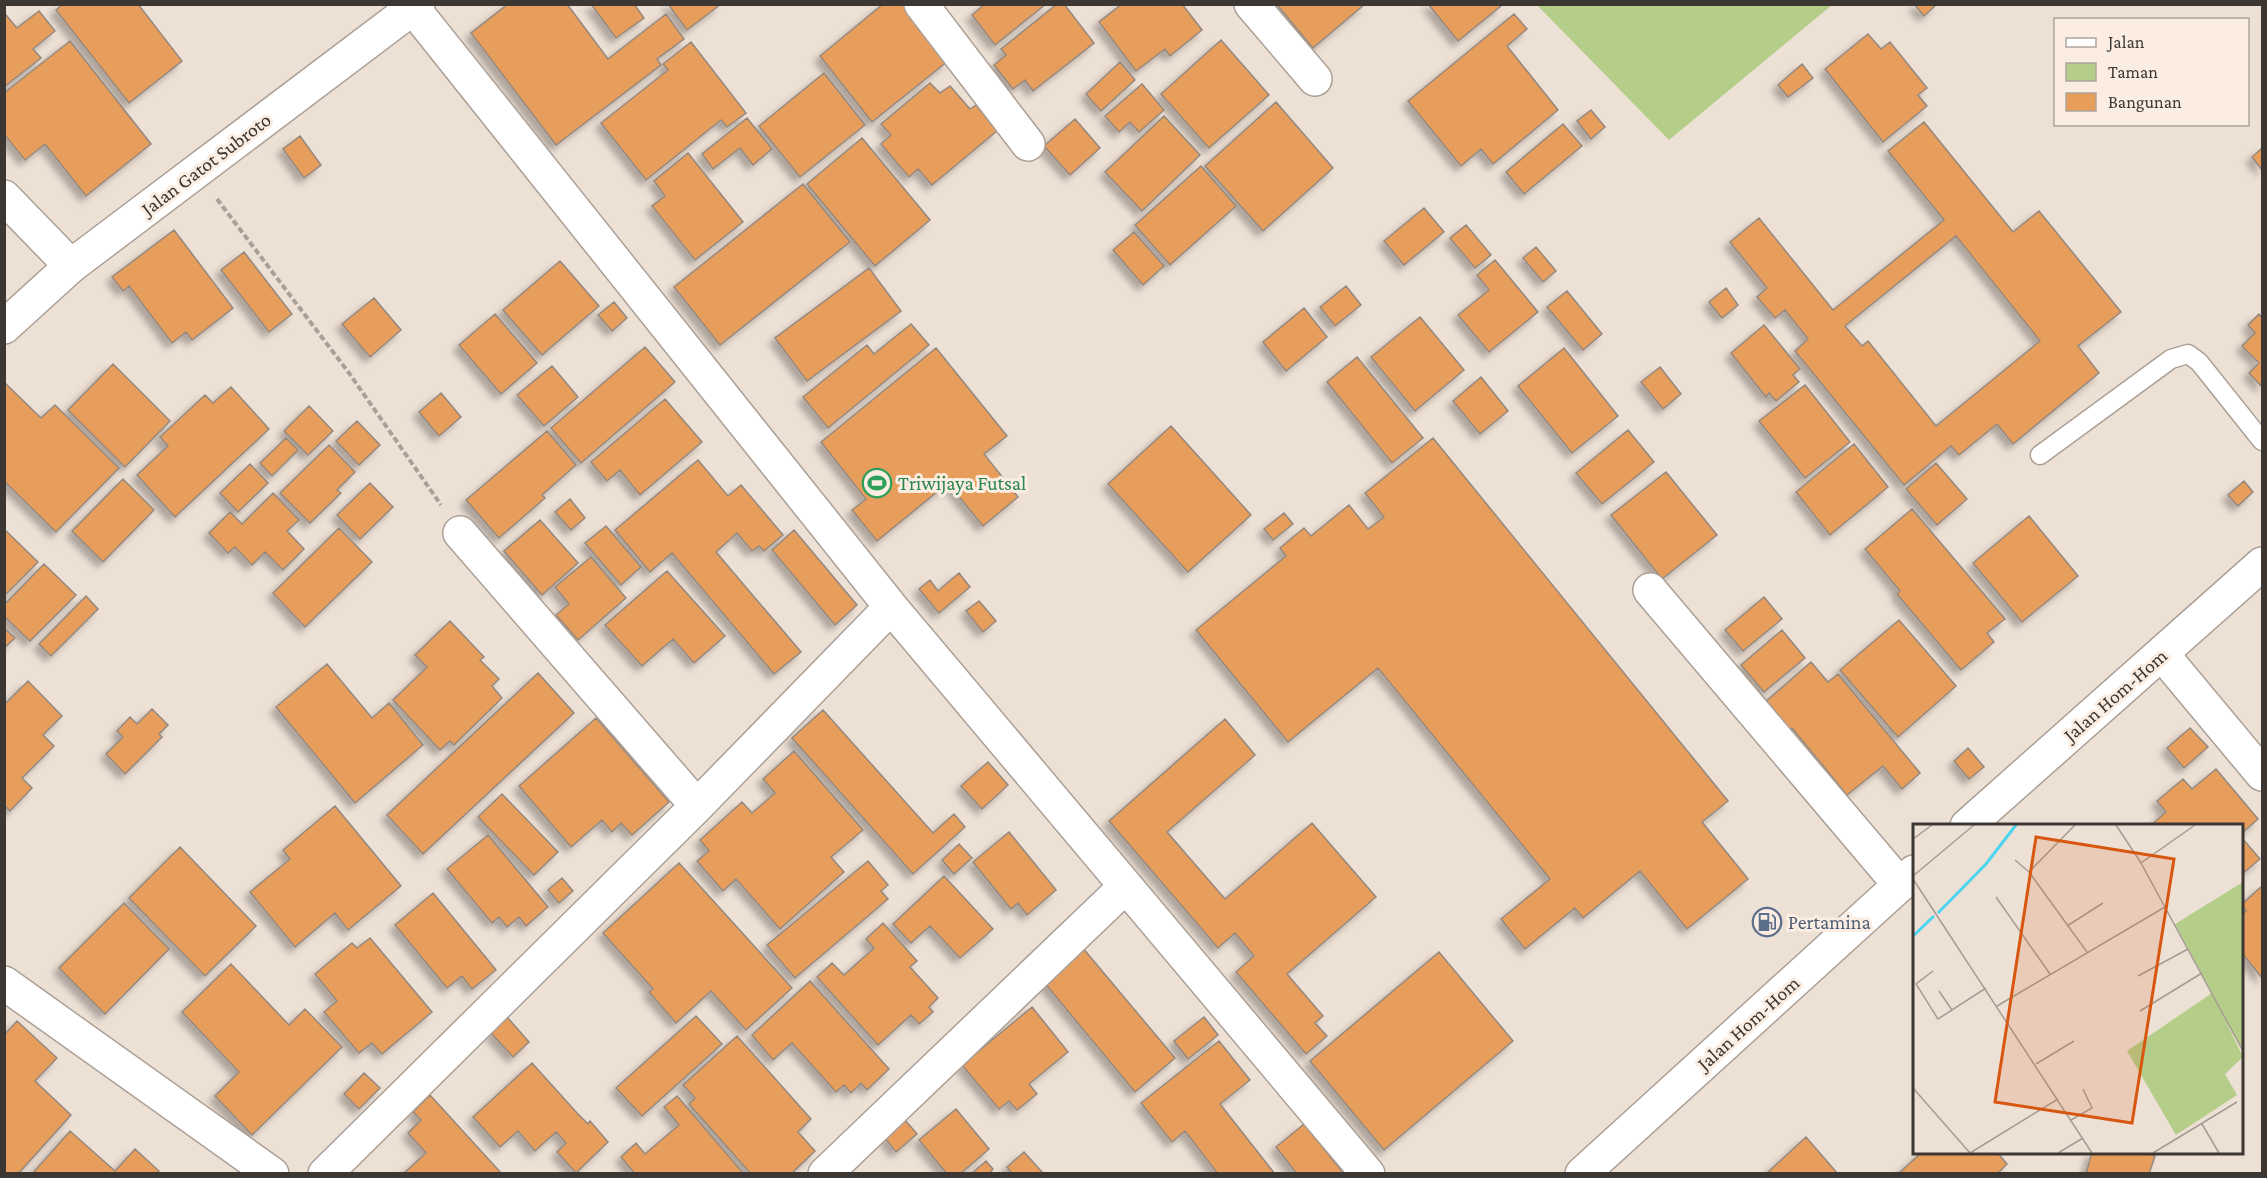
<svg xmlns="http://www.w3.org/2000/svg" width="2267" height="1178" font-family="'Crimson Pro',serif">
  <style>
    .green { fill: #b4ce89 }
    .building { fill: #e79e5b; stroke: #95887e; stroke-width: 1.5; fill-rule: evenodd; filter: url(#shadow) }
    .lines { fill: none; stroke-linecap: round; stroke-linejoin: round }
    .lane-casing { stroke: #ac9f95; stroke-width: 21 }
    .street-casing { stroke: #ac9f95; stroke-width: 36 }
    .secondary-casing { stroke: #ac9f95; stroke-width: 36 }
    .highway-casing { stroke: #ac9f95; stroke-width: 36 }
    .path { stroke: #aaa097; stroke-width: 4; stroke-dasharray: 6 3; stroke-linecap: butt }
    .lane { stroke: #fff; stroke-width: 18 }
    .street { stroke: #fff; stroke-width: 33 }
    .secondary { stroke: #fff; stroke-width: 33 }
    .highway { stroke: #fff; stroke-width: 33 }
    .labels { text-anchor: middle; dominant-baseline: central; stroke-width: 6; stroke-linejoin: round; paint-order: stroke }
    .street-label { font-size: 20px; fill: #3c3733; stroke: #fbede2 }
    .leisure-label { font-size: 20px; fill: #27864d; stroke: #fbede2; text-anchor: start }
    .service-label { font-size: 20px; fill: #4e5e75; stroke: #fbede2; text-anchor: start }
    .inset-river { fill: none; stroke: #4dd5ef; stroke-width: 3 }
    .inset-road { fill: none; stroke: #a69c94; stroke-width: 1.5 }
    .view { fill: #d75610; fill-opacity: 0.15; stroke: #d75610; stroke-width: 3 }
    .inset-edge { fill: none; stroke: #3c3733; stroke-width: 3 }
  </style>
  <defs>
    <filter id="shadow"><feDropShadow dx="-5.5" dy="5.5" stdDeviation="3" flood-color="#0004"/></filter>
  </defs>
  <rect width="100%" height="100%" fill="#ede0d5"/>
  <!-- green -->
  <path class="green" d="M1537 5H1832L1669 140Z"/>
  <!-- building -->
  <path class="building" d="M63 4H138L182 61 129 103 56 10Z
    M508 4H567L608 59 666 14 684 39 657 59 661 65 556 145 471 33Z
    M591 4H634L644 18 616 38Z
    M668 4H721L687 30Z
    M883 4H903L948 61 872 122 820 56Z
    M985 4H1046L995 45 972 15Z
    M1057 4H1064L1094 43 1033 91 1025 80 1013 89 994 65 1006 55 1001 49Z
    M1122 4H1182L1202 30 1170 56 1165 49 1136 71 1099 22Z
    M1280 4H1365L1313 48 1278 6Z
    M1428 4H1500L1501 6 1458 41Z
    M1914 4H1937L1924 16Z
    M39 11 55 31 33 49 41 58 4 87V16L6 15 17 28Z
    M1514 14 1527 29 1507 46 1558 110 1493 164 1481 149 1461 166 1408 101Z
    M1868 34 1881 49 1890 42 1927 88 1918 95 1927 106 1883 142 1825 69Z
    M1221 40 1269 95 1209 148 1161 94Z
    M70 41 151 144 86 196 45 144 25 160 4 134V93Z
    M691 42 746 113 727 127 721 120 646 180 601 123 668 70 663 64Z
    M1120 62 1135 80 1101 111 1086 94Z
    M1802 64 1813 78 1788 97 1778 85Z
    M824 73 865 125 800 177 759 126Z
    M930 83 940 93 950 86 970 109 976 105 997 131 932 185 918 169 909 177 881 144 891 135 881 124Z
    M1142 84 1164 110 1139 132 1130 122 1119 132 1105 116Z
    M1276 102 1333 168 1263 231 1205 166Z
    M1591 110 1605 127 1591 139 1577 121Z
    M1164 116 1200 155 1142 211 1105 172Z
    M747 118 772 149 753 165 740 148 713 169 702 154Z
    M1075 119 1100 148 1070 175 1044 146Z
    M1924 122 2013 232 2039 211 2121 312 2078 346 2099 373 2013 444 1997 424 1959 455 1951 446 1904 485 1795 351 1808 339 1785 310 1775 318 1757 297 1767 288 1730 242 1759 218 1833 310 1944 220 1888 151ZM1956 236 2040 341 1936 426 1868 341 1862 346 1845 326Z
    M1563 124 1582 146 1524 194 1506 172Z
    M300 136 321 165 304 178 283 149Z
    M862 138 930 220 875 266 807 184Z
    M2262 148V170L2252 157Z
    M688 153 743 222 695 260 652 206 665 196 654 181Z
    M1201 166 1236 206 1170 265 1135 225Z
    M803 184 850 242 720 345 674 287Z
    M1424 208 1444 232 1404 265 1384 241Z
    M1466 225 1491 255 1475 268 1450 238Z
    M174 230 233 308 192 340 186 332 172 343 129 286 123 291 112 277Z
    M1134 232 1164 266 1143 285 1113 250Z
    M1536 247 1556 271 1543 282 1523 258Z
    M244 252 292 314 269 332 221 270Z
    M1495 260 1538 312 1489 352 1458 315 1489 290 1477 275Z
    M560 261 599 306 542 355 503 310Z
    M869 268 901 311 807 381 775 338Z
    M1346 286 1361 305 1335 326 1320 307Z
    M1726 288 1738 305 1722 318 1709 302Z
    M1567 291 1602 334 1583 350 1547 307Z
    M374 298 401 330 370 357 342 324Z
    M614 302 627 318 612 331 598 315Z
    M1304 308 1327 337 1286 371 1263 342Z
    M495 314 537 363 501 394 459 345Z
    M2259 314 2262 318V387L2249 373 2259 363 2242 346 2255 333 2248 325Z
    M1420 317 1464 370 1415 411 1371 357Z
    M911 324 929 345 828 428 803 397 867 345 874 354Z
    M1764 325 1800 369 1793 375 1799 382 1776 401 1769 393 1766 397 1731 353Z
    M645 347 675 382 581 463 551 428Z
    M936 348 1007 436 984 454 1018 497 983 526 948 483 877 541 852 510 866 499 821 442Z
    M1564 348 1618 416 1572 453 1518 386Z
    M1357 357 1423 438 1392 463 1327 382Z
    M113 364 170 421 125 467 68 410Z
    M552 366 578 397 544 426 517 395Z
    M1660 367 1681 394 1663 409 1641 382Z
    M1481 377 1508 411 1480 434 1453 401Z
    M4 382 41 418 55 405 119 468 56 532 4 481Z
    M1805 385 1850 442 1805 478 1759 421Z
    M231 387 269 429 175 517 137 475 168 446 160 437 205 395 213 403Z
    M441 393 461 417 439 436 419 412Z
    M665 399 702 442 640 495 620 470 607 481 591 462Z
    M309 406 333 431 308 455 284 431Z
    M357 421 380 445 359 465 336 441Z
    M1171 426 1251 515 1188 572 1108 484Z
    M1628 430 1654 462 1602 504 1576 473Z
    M547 431 576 465 542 495 545 498 499 538 466 500Z
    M286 438 298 450 272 476 260 463Z
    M1433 438 1728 801 1702 822 1748 879 1687 929 1640 871 1583 918 1575 908 1525 949 1501 919 1550 879 1378 668 1288 742 1196 630 1286 556 1280 548 1304 528 1311 536 1349 505 1368 529 1384 517 1365 493Z
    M1854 444 1888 487 1830 535 1796 492Z
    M329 445 355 472 337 490 341 493 310 523 280 493Z
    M698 460 728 496 741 485 783 535 764 551 759 546 752 551 737 533 716 552 801 652 774 674 672 553 650 572 615 530Z
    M1936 463 1967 499 1937 525 1906 489Z
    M250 464 268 483 238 512 220 493Z
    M1666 472 1717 535 1662 579 1611 515Z
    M123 479 154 510 103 562 72 531Z
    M2244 481 2253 492 2238 506 2228 495Z
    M370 483 393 507 360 539 337 515Z
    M273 493 299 520 287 531 304 549 283 570 265 552 252 565 235 547 228 553 209 533 230 512 242 524Z
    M570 499 585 518 571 530 555 512Z
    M1912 509 2005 619 1987 633 1994 642 1961 670 1897 594 1900 591 1865 549Z
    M1284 513 1293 524 1273 540 1264 529Z
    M2029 516 2078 576 2022 622 1973 563Z
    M540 520 578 563 542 595 504 551Z
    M606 526 641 567 621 585 585 543Z
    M339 528 372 562 305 627 273 593Z
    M4 529 38 562 4 596Z
    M794 530 857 605 835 625 772 550Z
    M591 557 626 598 578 640 556 615 569 604 555 587Z
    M44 564 76 595 30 641 4 616V605Z
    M667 571 725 636 694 663 673 639 642 666 605 625Z
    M959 573 970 587 939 613 919 589 930 580 938 591Z
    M86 596 98 609 51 656 39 644Z
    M1764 597 1782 619 1743 651 1725 630Z
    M979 601 996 621 983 632 966 611Z
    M1899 620 1956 686 1898 737 1840 670Z
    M450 621 484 657 480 660 499 679 492 686 502 698 454 745 450 741 440 750 393 700 427 667 415 655Z
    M4 628 15 638 4 648Z
    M1782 630 1805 658 1764 692 1741 665Z
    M1811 662 1828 682 1838 674 1920 773 1902 789 1883 766 1847 795 1792 728 1787 732 1764 703Z
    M327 664 372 718 389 703 423 745 355 803 276 707Z
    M538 673 574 713 423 854 387 815Z
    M28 681 62 716 43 735 54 746 22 778 32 788 10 811 4 805V705Z
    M152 709 168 725 159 734 162 737 125 774 106 754 123 737 117 731 130 717 137 724Z
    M823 710 933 833 954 814 965 827 913 874 792 738Z
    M596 718 669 802 632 835 621 823 612 832 602 820 571 847 519 786Z
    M1225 719 1255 755 1167 832 1225 899 1312 823 1376 897 1287 974 1323 1016 1315 1023 1327 1036 1306 1054 1236 972 1254 956 1235 933 1218 948 1109 821Z
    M2190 728 2208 747 2184 768 2167 748Z
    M1968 748 1984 767 1969 779 1954 761Z
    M794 751 863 830 831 857 844 872 780 929 736 879 723 891 697 861 709 851 700 840 742 802 752 813 775 793 763 779Z
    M988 762 1008 785 982 809 961 786Z
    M2216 769 2258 819 2242 833V826H2150L2166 812 2157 801 2183 779 2192 789Z
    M502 794 558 852 534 875 478 817Z
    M335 806 401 886 348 930 335 913 295 947 250 892 290 859 283 850Z
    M1009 832 1056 890 1027 915 1018 903 1011 909 973 862Z
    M488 835 548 907 526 926 519 917 507 927 499 917 492 923 447 869Z
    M2242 838 2260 859 2242 874Z
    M959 844 972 858 954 874 942 860Z
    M180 847 256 926 205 976 129 898Z
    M868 861 888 885 881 891 888 899 795 978 767 945Z
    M679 863 792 988 746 1030 711 991 676 1023 649 992 653 989 603 933Z
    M944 876 993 929 960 958 930 926 911 943 893 924Z
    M562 878 573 891 559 903 548 890Z
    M2262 886V978L2242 953V915L2246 911 2242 904Z
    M433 893 496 970 472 989 462 976 447 988 395 925Z
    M124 903 169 949 105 1014 59 968Z
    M883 923 917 961 910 967 938 998 929 1007 933 1012 919 1024 911 1015 878 1045 817 977 832 963 844 975 874 948 866 939Z
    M370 938 432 1012 382 1054 372 1043 359 1053 324 1012 337 1001 315 974 352 943 357 948Z
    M1082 947 1175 1058 1135 1092 1043 981Z
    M1439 952 1513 1041 1384 1150 1310 1061Z
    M231 964 289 1025 305 1009 342 1047 252 1135 215 1096 239 1072 182 1012Z
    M810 981 889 1069 867 1090 861 1083 851 1093 844 1085 836 1092 792 1043 773 1060 752 1035Z
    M1032 1007 1068 1052 1029 1084 1037 1094 1017 1110 1009 1101 999 1109 962 1065Z
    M696 1016 722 1044 642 1116 616 1088Z
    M507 1017 529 1042 513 1057 491 1033Z
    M1204 1017 1218 1035 1188 1059 1174 1041Z
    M17 1021 57 1058 35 1081 71 1115 18 1174H4V1035Z
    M737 1036 811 1119 798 1132 815 1151 791 1174H751L689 1104 695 1098 683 1085Z
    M1219 1041 1250 1080 1220 1104 1275 1174H1218L1185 1131 1172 1142 1141 1103Z
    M532 1063 577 1113 588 1124 590 1121 608 1142 576 1173 557 1152 566 1143 556 1132 535 1151 518 1131 500 1147 473 1117Z
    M364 1073 380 1088 359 1109 344 1094Z
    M430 1095 502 1174H403L426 1153 408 1133 421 1120 413 1112Z
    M677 1096 744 1174H635L621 1157 636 1143 645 1154 679 1125 664 1107Z
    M956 1109 989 1149 960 1174H947L919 1140Z
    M905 1120 917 1134 896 1152 885 1138Z
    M1304 1124 1344 1174H1297L1276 1147Z
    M70 1131 115 1171 135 1149 159 1171 156 1174H32Z
    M1806 1137 1838 1174H1766Z
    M1024 1152 1042 1172 1040 1174H1012L1007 1167Z
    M1922 1152H1997L2007 1164 1997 1174H1898Z
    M2092 1152H2143L2155 1156 2149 1174H2086Z
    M986 1161 993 1169 989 1174H971Z"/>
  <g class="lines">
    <!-- lane casing -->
    <g class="lane-casing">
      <path id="lane" d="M2040 455 2171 359 2188 354 2199 362 2262 441"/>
    </g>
    <!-- street casing -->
    <g class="street-casing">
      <path id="street" d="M921 4 1028 144
        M1251 4 1315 79
        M413 8 891 607 1368 1174
        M4 327 71 266
        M460 533 697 806
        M1650 590 1900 885
        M2162 654 2262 774
        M4 983 272 1174
        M325 1174 697 806 891 607
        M825 1174 1125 887"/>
    </g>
    <!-- secondary casing -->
    <g class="secondary-casing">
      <path id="secondary" d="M4 197 71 266 418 4"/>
    </g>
    <!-- highway casing -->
    <g class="highway-casing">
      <path id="highway" d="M1967 826 2262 564
        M1582 1174 1914 872"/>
    </g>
    <!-- path -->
    <path class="path" d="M217 199 349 373 441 505"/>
    <!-- lane -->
    <use href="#lane" class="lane"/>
    <!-- street -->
    <use href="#street" class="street"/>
    <!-- secondary -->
    <use href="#secondary" class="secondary"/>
    <!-- highway -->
    <use href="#highway" class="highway"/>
  </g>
  <!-- icons -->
  <defs>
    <g id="stadium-ring" transform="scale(1.5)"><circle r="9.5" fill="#fbede2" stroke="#2e9e5b" stroke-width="1.5"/><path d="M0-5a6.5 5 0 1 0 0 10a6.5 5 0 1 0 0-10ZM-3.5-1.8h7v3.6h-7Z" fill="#2e9e5b"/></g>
    <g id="fuel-ring" transform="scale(1.5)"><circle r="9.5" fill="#fbede2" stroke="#5c6f8a" stroke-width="1.5"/><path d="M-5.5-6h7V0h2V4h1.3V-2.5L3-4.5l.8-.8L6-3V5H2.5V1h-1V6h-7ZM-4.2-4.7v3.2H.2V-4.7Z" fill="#5c6f8a"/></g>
  </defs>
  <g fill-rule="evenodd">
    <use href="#stadium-ring" x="877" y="483"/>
    <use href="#fuel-ring" x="1767" y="922"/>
  </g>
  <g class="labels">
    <!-- street labels -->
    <g class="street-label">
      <text transform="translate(206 164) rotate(-37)">Jalan Gatot Subroto</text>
      <text transform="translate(2115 695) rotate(-41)">Jalan Hom-Hom</text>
      <text transform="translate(1748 1023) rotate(-42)">Jalan Hom-Hom</text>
    </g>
    <!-- leisure labels -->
    <g class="leisure-label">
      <text x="898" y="483">Triwijaya Futsal</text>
    </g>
    <!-- service labels -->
    <g class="service-label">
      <text x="1788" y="922">Pertamina</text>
    </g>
  </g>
  <!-- overview -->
  <g transform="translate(1913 824)">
    <rect width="330" height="330" fill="#ede0d5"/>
    <path d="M330 58V227L309 189 330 233 312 250 324 271 263 311 214 227 299 169 262 100Z" fill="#b4ce89"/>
    <path class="inset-river" d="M25 89 73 40 103 1M0 112 21 92"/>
    <path class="inset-road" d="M162 1 116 48 174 128M203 1 228 39M282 1 228 39 330 227M0 15 19 1M102 36 116 48M0 52 61 1M0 55 179 329M83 73 137 150M154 102 190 79M20 147 3 160 25 195 73 164M225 152 275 125M26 167 39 186M84 182 252 83M227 187 289 149M123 240 161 217M0 264 57 329M158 296 179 284 170 265M289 300 306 329M57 329 145 275M145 329 170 314M240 329 324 278"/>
    <path class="view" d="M123 13 261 35 219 299 82 278Z"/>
    <rect width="330" height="330" class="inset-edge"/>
  </g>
  <!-- border -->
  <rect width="2267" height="1178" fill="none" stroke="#3c3733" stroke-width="12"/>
  <!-- legend -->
  <rect x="2054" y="18" width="195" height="108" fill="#fbede2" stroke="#afa49c" stroke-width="1.5"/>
  <rect x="2066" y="38" width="30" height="9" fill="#ffffff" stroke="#afa49c" stroke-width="1.5"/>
  <text x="2108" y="48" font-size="18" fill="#3c3733">Jalan</text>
  <rect x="2066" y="63" width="30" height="18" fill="#b4ce89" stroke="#afa49c" stroke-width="1.5"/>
  <text x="2108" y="78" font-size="18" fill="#3c3733">Taman</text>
  <rect x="2066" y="93" width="30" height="18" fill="#e79e5b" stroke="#afa49c" stroke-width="1.5"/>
  <text x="2108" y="108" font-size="18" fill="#3c3733">Bangunan</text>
</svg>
